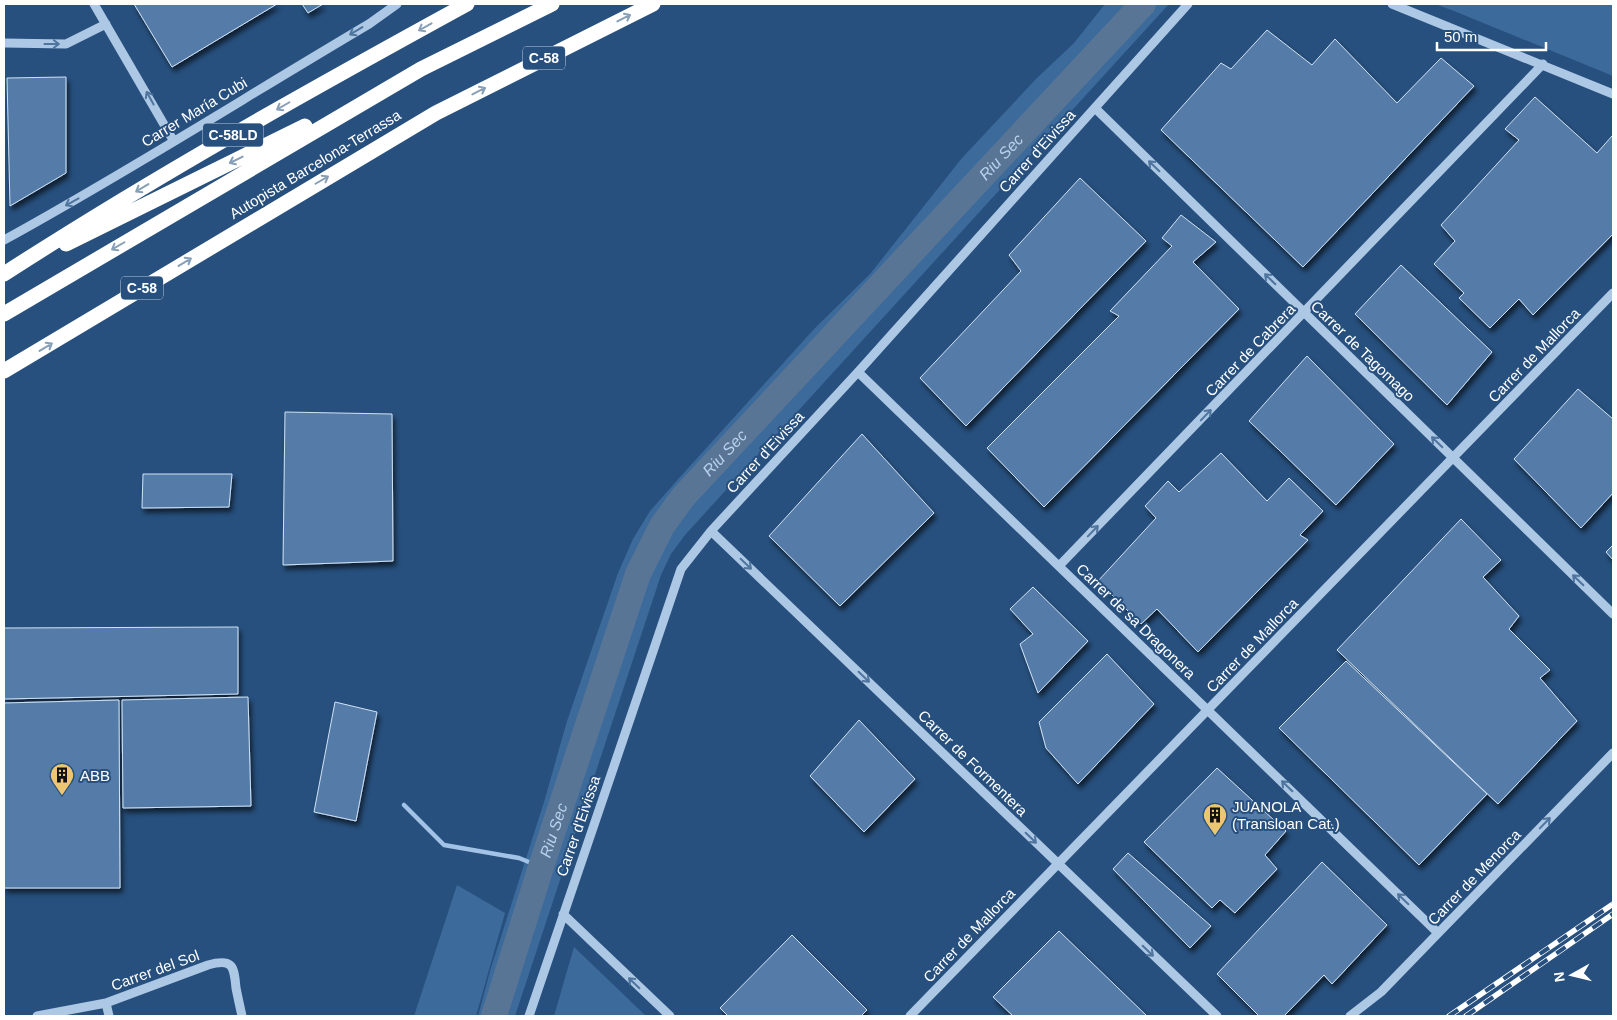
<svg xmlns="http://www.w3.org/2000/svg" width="1617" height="1020" font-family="Arial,sans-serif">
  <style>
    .green { fill: #3b6a9b }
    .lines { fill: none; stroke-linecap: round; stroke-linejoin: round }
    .stream { stroke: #a2c3e5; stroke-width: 4.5 }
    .river { stroke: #587596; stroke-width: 26 }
    .building { fill: #547ca8; stroke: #d0e2f4; filter: url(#shadow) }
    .minor { stroke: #adc8e5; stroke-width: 9 }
    .highway { stroke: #fff; stroke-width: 15 }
    .rail-casing { stroke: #fff; stroke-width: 5.5 }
    .rail { stroke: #27507e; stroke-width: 4; stroke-dasharray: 11; stroke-linecap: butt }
    .oneway { stroke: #889fb8 }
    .oneway2 { stroke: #4f749d }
    .labels { text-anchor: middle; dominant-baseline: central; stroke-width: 4; stroke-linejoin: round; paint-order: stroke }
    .shield { fill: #27507e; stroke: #becad8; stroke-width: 1 }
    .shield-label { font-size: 14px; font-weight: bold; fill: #fff }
    .street-label { font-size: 15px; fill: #fff; stroke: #27507e }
    .poi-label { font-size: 15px; fill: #fff; stroke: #27507e; text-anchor: start }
    .water-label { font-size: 16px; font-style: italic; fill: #b8d2ed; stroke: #27507e }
  </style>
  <defs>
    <filter id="shadow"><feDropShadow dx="2.5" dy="4.5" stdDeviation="2.5" flood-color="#0009"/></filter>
  </defs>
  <rect width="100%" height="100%" fill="#27507e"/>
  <!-- green -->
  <path class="green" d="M1105 4H1169L685 535 671 554 661 575 515 1016H478L490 971 544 802 567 721 618 573 633 539 650 511 681 476 815 328 870 274 962 158 1036 79 1074 43Z
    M1435 4H1613V76L1454 11Z
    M457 885 505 913 476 1016H414Z
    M574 947 646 1016H554Z"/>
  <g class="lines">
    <!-- stream -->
    <path class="stream" d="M404 805 444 845 519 858 541 867"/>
    <!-- river -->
    <path class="river" id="s1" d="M494 1016 541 867 638 574 662 526 683 497 1143 4"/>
  </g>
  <!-- building -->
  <path class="building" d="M134 4H277L172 67Z
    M302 4H323L308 13Z
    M1267 30 1312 65 1335 39 1397 103 1441 58 1474 86 1303 267 1161 130 1221 63 1231 69Z
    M66 77V173L10 206 7 78Z
    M1535 97 1597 153 1612 136 1613 138V234L1533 315 1519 299 1490 328 1459 298 1464 293 1434 264 1455 241 1441 225 1519 140 1505 129Z
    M1080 178 1146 241 966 426 920 378 1021 271 1009 255Z
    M1181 215 1216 242 1193 262 1239 309 1044 507 987 448 1119 316 1110 311 1172 246 1162 238Z
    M1401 265 1492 352 1447 405 1355 314Z
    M1307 356 1394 444 1336 505 1249 421Z
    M1578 389 1613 419V493L1581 528 1514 459Z
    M285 412 392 414 393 561 283 565Z
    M862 434 934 513 840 606 769 536Z
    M1221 453 1267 501 1289 478 1323 511 1300 535 1308 540 1198 652 1157 609 1141 624 1098 581 1156 518 1145 506 1168 481 1179 492Z
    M143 474H232L229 507 142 508Z
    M1461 519 1501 560 1483 577 1519 616 1509 629 1550 670 1540 678 1577 721 1498 804 1337 650Z
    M1613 545V560L1606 552Z
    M1033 587 1088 641 1038 693 1020 644 1033 634 1010 609Z
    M238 627V694L4 699V628Z
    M1107 654 1154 704 1078 784 1046 748 1039 722Z
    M1346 661 1487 794 1419 865 1279 728Z
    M248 697 251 806 123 808 122 700Z
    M119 700 120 888H4V703Z
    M335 702 377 712 356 821 314 812Z
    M859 720 915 779 864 832 810 776Z
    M1217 768 1286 831 1265 855 1277 869 1235 913 1220 900 1212 908 1144 842Z
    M1128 853 1211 926 1190 948 1113 869Z
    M1322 862 1387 925 1332 984 1324 975 1284 1016H1259L1217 974Z
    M1059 931 1147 1016H1013L993 997Z
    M792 935 867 1010 861 1016H728L720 1008Z"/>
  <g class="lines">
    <!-- minor -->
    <path class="minor" d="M94 4 173 140
      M1392 4 1613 94
      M4 43 66 44 106 24
      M1095 108 1613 614
      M4 240C128 172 247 96 369 24L397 4
      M858 372 1438 933
      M711 531 1217 1016
      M1059 566 1543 64
      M563 914 670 1016
      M106 1003 109 1016
      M37 1016 106 1003 208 965C233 958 234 966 236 988 238 998 240 1007 242 1016
      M529 1016 681 569 711 531 858 372 1188 4
      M910 1016 1613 293
      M1350 1016 1381 992 1613 753"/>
    <!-- highway -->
    <path class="highway" d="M66 244 305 126
      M4 274C154 177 310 90 467 4
      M4 314 421 69 552 4
      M4 371 436 113 653 4"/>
    <!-- rail casing -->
    <g class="rail-casing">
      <path id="rail" d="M1449 1016 1613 904
        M1466 1016 1613 914"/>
    </g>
    <!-- rail -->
    <use href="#rail" class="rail"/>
  </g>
  <!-- one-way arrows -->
  <defs><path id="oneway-shaft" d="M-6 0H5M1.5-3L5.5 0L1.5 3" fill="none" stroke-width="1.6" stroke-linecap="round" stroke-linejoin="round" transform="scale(1.25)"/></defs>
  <g class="oneway">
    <use href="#oneway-shaft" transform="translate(624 18) rotate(-27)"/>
    <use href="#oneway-shaft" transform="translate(425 27) rotate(151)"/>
    <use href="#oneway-shaft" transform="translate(479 91) rotate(-27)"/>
    <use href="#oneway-shaft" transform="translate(283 106) rotate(150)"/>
    <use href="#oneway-shaft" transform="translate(236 160) rotate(154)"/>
    <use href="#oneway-shaft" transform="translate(322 180) rotate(-30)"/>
    <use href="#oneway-shaft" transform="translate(142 188) rotate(149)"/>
    <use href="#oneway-shaft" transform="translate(118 246) rotate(150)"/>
    <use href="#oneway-shaft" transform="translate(185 262) rotate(-31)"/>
    <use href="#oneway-shaft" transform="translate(46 347) rotate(-31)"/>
  </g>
  <g class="oneway2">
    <use href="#oneway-shaft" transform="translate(356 31) rotate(149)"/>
    <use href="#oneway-shaft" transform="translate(52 44)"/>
    <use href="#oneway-shaft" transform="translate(150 98) rotate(-119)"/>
    <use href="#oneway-shaft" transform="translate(1154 166) rotate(-136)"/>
    <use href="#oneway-shaft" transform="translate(72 202) rotate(151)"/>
    <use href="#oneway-shaft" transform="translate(1270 279) rotate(-136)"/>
    <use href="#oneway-shaft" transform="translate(1206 415) rotate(-46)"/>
    <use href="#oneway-shaft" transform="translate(1437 442) rotate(-136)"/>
    <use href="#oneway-shaft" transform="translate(1093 531) rotate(-46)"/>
    <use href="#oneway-shaft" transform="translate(746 564) rotate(44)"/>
    <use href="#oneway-shaft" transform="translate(1578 580) rotate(-136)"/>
    <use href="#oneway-shaft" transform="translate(864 677) rotate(44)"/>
    <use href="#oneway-shaft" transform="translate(1287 786) rotate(-136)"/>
    <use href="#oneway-shaft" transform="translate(1545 823) rotate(-46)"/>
    <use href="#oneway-shaft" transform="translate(1031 838) rotate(44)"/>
    <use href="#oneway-shaft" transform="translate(1403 899) rotate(-136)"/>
    <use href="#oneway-shaft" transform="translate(1148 951) rotate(44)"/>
    <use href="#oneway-shaft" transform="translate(634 983) rotate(-136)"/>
  </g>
  <!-- icons -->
  <defs>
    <g id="building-pin" transform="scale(1.25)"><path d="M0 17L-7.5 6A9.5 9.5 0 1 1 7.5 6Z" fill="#edc673" stroke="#27507e"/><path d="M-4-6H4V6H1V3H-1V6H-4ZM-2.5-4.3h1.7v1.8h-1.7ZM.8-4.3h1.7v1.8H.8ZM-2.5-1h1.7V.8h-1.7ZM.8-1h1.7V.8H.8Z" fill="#111"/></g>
  </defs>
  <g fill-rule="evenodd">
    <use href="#building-pin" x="62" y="775"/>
    <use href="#building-pin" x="1215" y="815"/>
  </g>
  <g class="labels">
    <!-- shield labels -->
    <g class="shield">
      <rect x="523" y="46.5" width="42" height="23" rx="4"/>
      <rect x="203" y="123.5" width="60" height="23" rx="4"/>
      <rect x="121" y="276.5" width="42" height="23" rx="4"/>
    </g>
    <g class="shield-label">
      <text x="544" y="58">C-58</text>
      <text x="233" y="135">C-58LD</text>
      <text x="142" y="288">C-58</text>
    </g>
    <!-- street labels -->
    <g class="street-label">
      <text transform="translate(194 112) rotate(-31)">Carrer María Cubi</text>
      <text transform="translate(1037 151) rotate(-48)">Carrer d'Eivissa</text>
      <text transform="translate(315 164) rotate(-31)">Autopista Barcelona-Terrassa</text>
      <text transform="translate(1250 350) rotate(-46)">Carrer de Cabrera</text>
      <text transform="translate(1363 351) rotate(44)">Carrer de Tagomago</text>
      <text transform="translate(1534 355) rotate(-46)">Carrer de Mallorca</text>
      <text transform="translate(765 452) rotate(-47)">Carrer d'Eivissa</text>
      <text transform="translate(1136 621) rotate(44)">Carrer de sa Dragonera</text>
      <text transform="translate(1252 645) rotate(-46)">Carrer de Mallorca</text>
      <text transform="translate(973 763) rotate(44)">Carrer de Formentera</text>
      <text transform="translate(578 826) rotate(-71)">Carrer d'Eivissa</text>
      <text transform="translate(1474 877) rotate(-46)">Carrer de Menorca</text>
      <text transform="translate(969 935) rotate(-46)">Carrer de Mallorca</text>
      <text transform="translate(155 970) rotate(-20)">Carrer del Sol</text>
    </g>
    <!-- poi labels -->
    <g class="poi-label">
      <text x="80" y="775">ABB</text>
      <text x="1232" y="806">JUANOLA<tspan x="1232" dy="17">(Transloan Cat.)</tspan></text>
    </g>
    <!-- water labels -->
    <g class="water-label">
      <text stroke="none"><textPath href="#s1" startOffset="1020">Riu Sec</textPath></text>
      <text stroke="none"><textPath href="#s1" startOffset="615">Riu Sec</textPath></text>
      <text stroke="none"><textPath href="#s1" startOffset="195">Riu Sec</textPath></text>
    </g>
  </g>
  <!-- border -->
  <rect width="1617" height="1020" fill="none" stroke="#ffffff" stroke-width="10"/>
  <!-- north arrow -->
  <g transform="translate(1572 975) rotate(262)" stroke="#27507e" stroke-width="4" paint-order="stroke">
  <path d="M0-4L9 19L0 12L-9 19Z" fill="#ffffff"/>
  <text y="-8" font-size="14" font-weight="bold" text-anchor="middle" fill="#ffffff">N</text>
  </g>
  <!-- scale -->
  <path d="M1437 42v8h109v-8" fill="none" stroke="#ffffff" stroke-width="2.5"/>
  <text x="1444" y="42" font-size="15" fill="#ffffff" stroke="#27507e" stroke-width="4" paint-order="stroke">50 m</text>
</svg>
